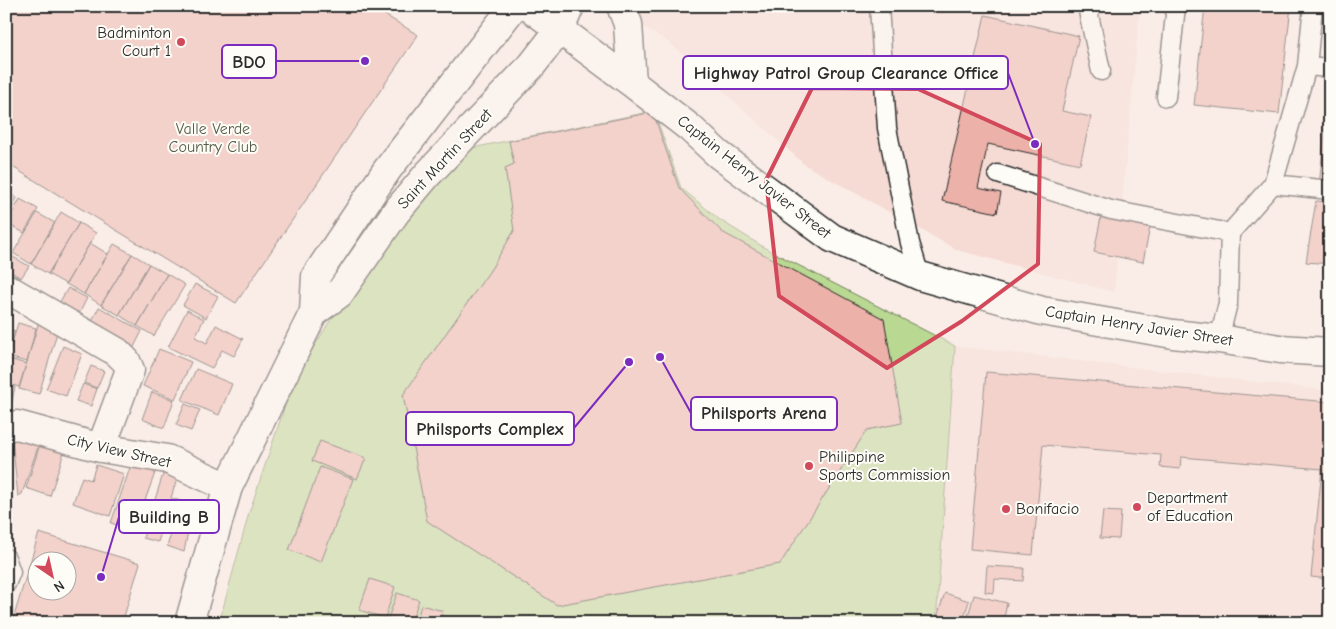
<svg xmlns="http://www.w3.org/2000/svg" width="1336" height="629" font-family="'Comic Neue',sans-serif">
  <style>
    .built { fill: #f6dbd4 }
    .green { fill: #b9d891; stroke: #72825e }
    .building { fill: #ecb1a8; stroke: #2b2b2b; fill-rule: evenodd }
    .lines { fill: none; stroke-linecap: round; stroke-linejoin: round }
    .lane-casing { stroke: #2b2b2b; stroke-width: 21 }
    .street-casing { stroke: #2b2b2b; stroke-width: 31 }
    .secondary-casing { stroke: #2b2b2b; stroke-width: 31 }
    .lane { stroke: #fdfcf7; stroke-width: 18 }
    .street { stroke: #fdfcf7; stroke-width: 28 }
    .secondary { stroke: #fdfcf7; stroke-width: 28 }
    .marked { fill: none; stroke: #d1495b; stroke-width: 4; stroke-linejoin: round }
    .poi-dot { fill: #d1495b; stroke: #fdfcf7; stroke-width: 2 }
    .labels { text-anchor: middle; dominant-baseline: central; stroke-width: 4; stroke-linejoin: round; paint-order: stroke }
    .poi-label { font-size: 16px; fill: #2b2b2b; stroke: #fdfcf7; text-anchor: start }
    .park-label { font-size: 16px; fill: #565f4a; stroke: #fdfcf7 }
    .street-label { font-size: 16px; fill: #2b2b2b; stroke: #fdfcf7 }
    .leader { fill: none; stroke: #7b2cbf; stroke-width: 2 }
    .callout-dot { fill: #7b2cbf; stroke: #fdfcf7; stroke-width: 2 }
    .callout { fill: #fdfcf7; stroke: #7b2cbf; stroke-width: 2 }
    .callout-label { font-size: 18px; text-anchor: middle; font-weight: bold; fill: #2b2b2b }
  </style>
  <rect width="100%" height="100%" fill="#faede7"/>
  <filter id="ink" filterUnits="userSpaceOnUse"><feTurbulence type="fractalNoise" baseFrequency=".02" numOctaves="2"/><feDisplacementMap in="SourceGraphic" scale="10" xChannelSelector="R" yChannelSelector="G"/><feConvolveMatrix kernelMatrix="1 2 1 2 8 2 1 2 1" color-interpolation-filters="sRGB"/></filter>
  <g filter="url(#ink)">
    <!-- built -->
    <path class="built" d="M611 6H1140L1114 292 957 250 805 165 671 44Z
      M955 346 1330 391V623H936Z"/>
    <!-- green -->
    <path class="green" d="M654 111 681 188 720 220 765 248 955 346 936 623H219L249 513 294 379 346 295 462 150Z"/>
    <!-- building -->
    <path class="building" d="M6 6H370L418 35 236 303 6 163Z
      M1205 6H1291L1279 114 1194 105Z
      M985 15 1079 36 1062 111 1091 117 1080 164 988 144 978 188 1001 193 997 213 942 201Z
      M653 112 679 188 722 232 884 319 902 423 867 430 780 564 557 605 427 521 403 395 491 269 514 231 505 168 514 164 509 141Z
      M1326 119 1330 120V187L1319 186Z
      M6 192 17 198 6 218Z
      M20 199 38 209 24 233 7 223Z
      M1316 201 1330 202V264L1306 262Z
      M61 212 79 223 48 274 31 264Z
      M37 213 55 223 31 264 13 253Z
      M1101 217 1150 227 1143 262 1094 252Z
      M79 223 96 233 66 284 48 274Z
      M90 243 108 254 84 294 66 284Z
      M114 244 132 254 101 305 84 294Z
      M132 254 149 264 119 315 101 305Z
      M13 257 29 266 21 278 6 269Z
      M149 264 167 274 137 326 119 315Z
      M167 274 185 285 154 336 137 326Z
      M195 284 218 296 206 318 183 305Z
      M68 288 87 298 78 316 58 305Z
      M99 307 142 331 132 351 89 327Z
      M187 310 204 319 195 337 207 343 216 325 243 339 234 356 222 350 212 368 168 347Z
      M39 321 59 326 39 394 19 389Z
      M18 323 36 328 27 362 8 357Z
      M6 328 15 331 6 355Z
      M63 346 82 354 66 396 46 389Z
      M159 349 191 362 175 399 143 386Z
      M9 359 26 364 19 387 6 383V369Z
      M91 366 104 371 97 388 84 383Z
      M196 369 232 384 219 415 182 400Z
      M986 372 1330 402V579L1311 577 1322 469 1181 457 1180 469 1160 467 1161 455 1043 445 1033 555 970 549Z
      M83 384 97 389 91 406 76 401Z
      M6 385 15 387 11 405 6 404Z
      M152 392 174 400 164 428 142 419Z
      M185 404 200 410 191 431 176 425Z
      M41 438 22 494 18 496 12 440Z
      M42 438 66 446 50 496 26 488Z
      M320 441 366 458 357 479 312 461Z
      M132 462 156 470 134 531 111 523Z
      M96 465 124 474 110 516 73 503 82 477 91 480Z
      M320 467 353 479 321 562 289 550Z
      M163 474 177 478 171 498 184 502 178 523 165 519 158 542 143 538Z
      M1103 511 1121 512 1119 539 1100 538Z
      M174 526 188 531 184 552 167 546Z
      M39 533 140 563 122 623H12ZM38 562H68V592H38Z
      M987 566 1024 568 1023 581 995 579 994 593 985 592Z
      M370 579 395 587 385 618 359 610Z
      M397 593 419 600 411 623 387 621Z
      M945 593 969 601 962 623H945L936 620Z
      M974 595 1007 603 1003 623H966Z
      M421 605 443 611 439 623H416Z"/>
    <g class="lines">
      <!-- lane casing -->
      <g class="lane-casing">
        <path id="lane" d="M879 6 887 128 910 243 920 276
          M1087 6 1101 71
          M1307 66 1330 68
          M1166 97 1176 6
          M998 174 1111 210 1230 233
          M1273 184 1330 190
          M1219 339 1228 303 1230 233 1273 184 1307 66 1313 6
          M6 558 11 572 6 584"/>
      </g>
      <!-- street casing -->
      <g class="street-casing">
        <path id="street" d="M6 288 117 352 126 361 130 370 101 448
          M6 427 17 425 101 448 167 459 228 487"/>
      </g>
      <!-- secondary casing -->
      <g class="secondary-casing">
        <path id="secondary" d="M528 6 632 83 690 128 718 154 832 238 920 276 1042 311 1173 334 1219 339 1280 349 1330 352
          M621 6 628 24 632 83
          M314 312 339 294 396 212 427 175 532 65 560 29 570 6
          M189 623 228 487 314 312 316 276 387 170 514 6"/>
      </g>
      <!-- lane -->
      <use href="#lane" class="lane"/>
      <!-- street -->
      <use href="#street" class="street"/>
      <!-- secondary -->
      <use href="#secondary" class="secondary"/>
    </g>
  </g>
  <!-- marked area -->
  <path d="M0 0H1336V629H0ZM812 88 918 89 1040 144 1038 264 962 321 887 368 779 296 766 180Z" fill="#faede7" fill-opacity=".55" fill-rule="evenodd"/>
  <path class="marked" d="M812 88 918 89 1040 144 1038 264 962 321 887 368 779 296 766 180Z"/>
  <!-- markers -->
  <g class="poi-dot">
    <circle cx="181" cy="42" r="5"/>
    <circle cx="809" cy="466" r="5"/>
    <circle cx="1137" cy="507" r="5"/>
    <circle cx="1006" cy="509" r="5"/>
  </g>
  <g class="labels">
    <!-- poi labels -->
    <g class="poi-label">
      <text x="171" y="33" text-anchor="end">Badminton<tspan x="171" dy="18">Court 1</tspan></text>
      <text x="819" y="457">Philippine<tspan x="819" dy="18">Sports Commission</tspan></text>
      <text x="1147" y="498">Department<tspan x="1147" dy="18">of Education</tspan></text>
      <text x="1016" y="509">Bonifacio</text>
    </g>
    <!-- park labels -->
    <g class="park-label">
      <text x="213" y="129">Valle Verde<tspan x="213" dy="18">Country Club</tspan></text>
    </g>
    <!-- street labels -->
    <g class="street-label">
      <text transform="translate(445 159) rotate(-47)">Saint Martin Street</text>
      <text transform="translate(754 177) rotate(38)">Captain Henry Javier Street</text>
      <text transform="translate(1139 326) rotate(9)">Captain Henry Javier Street</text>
      <text transform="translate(119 451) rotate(13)">City View Street</text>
    </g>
  </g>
  <!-- callouts -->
  <path class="leader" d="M365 61L276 61M1035 144L1008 73M660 357L691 413M629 362L574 428M101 577L119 517"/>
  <g class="callout-dot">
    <circle cx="365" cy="61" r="5"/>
    <circle cx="1035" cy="144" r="5"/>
    <circle cx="660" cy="357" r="5"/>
    <circle cx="629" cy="362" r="5"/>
    <circle cx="101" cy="577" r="5"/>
  </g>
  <g class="callout">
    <rect x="222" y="45" width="54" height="33" rx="5"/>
    <rect x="683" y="56" width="325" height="33" rx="5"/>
    <rect x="691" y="397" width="146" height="33" rx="5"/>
    <rect x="406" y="412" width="168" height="33" rx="5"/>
    <rect x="119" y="500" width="100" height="33" rx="5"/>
  </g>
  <g class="callout-label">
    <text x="249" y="68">BDO</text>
    <text x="846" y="79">Highway Patrol Group Clearance Office</text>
    <text x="764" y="419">Philsports Arena</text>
    <text x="490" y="435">Philsports Complex</text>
    <text x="169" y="523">Building B</text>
  </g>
  <!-- margin -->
  <rect width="1336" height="629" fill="none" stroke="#fdfcf7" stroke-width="25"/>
  <rect x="12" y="12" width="1311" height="604" fill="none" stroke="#2b2b2b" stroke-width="2" filter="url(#ink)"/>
  <!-- north arrow -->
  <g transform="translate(52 576) rotate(146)"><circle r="24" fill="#fdfcf7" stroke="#a9a8a5"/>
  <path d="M0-4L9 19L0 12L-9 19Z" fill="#d1495b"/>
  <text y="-8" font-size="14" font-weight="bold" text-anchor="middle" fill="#2b2b2b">N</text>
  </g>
</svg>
